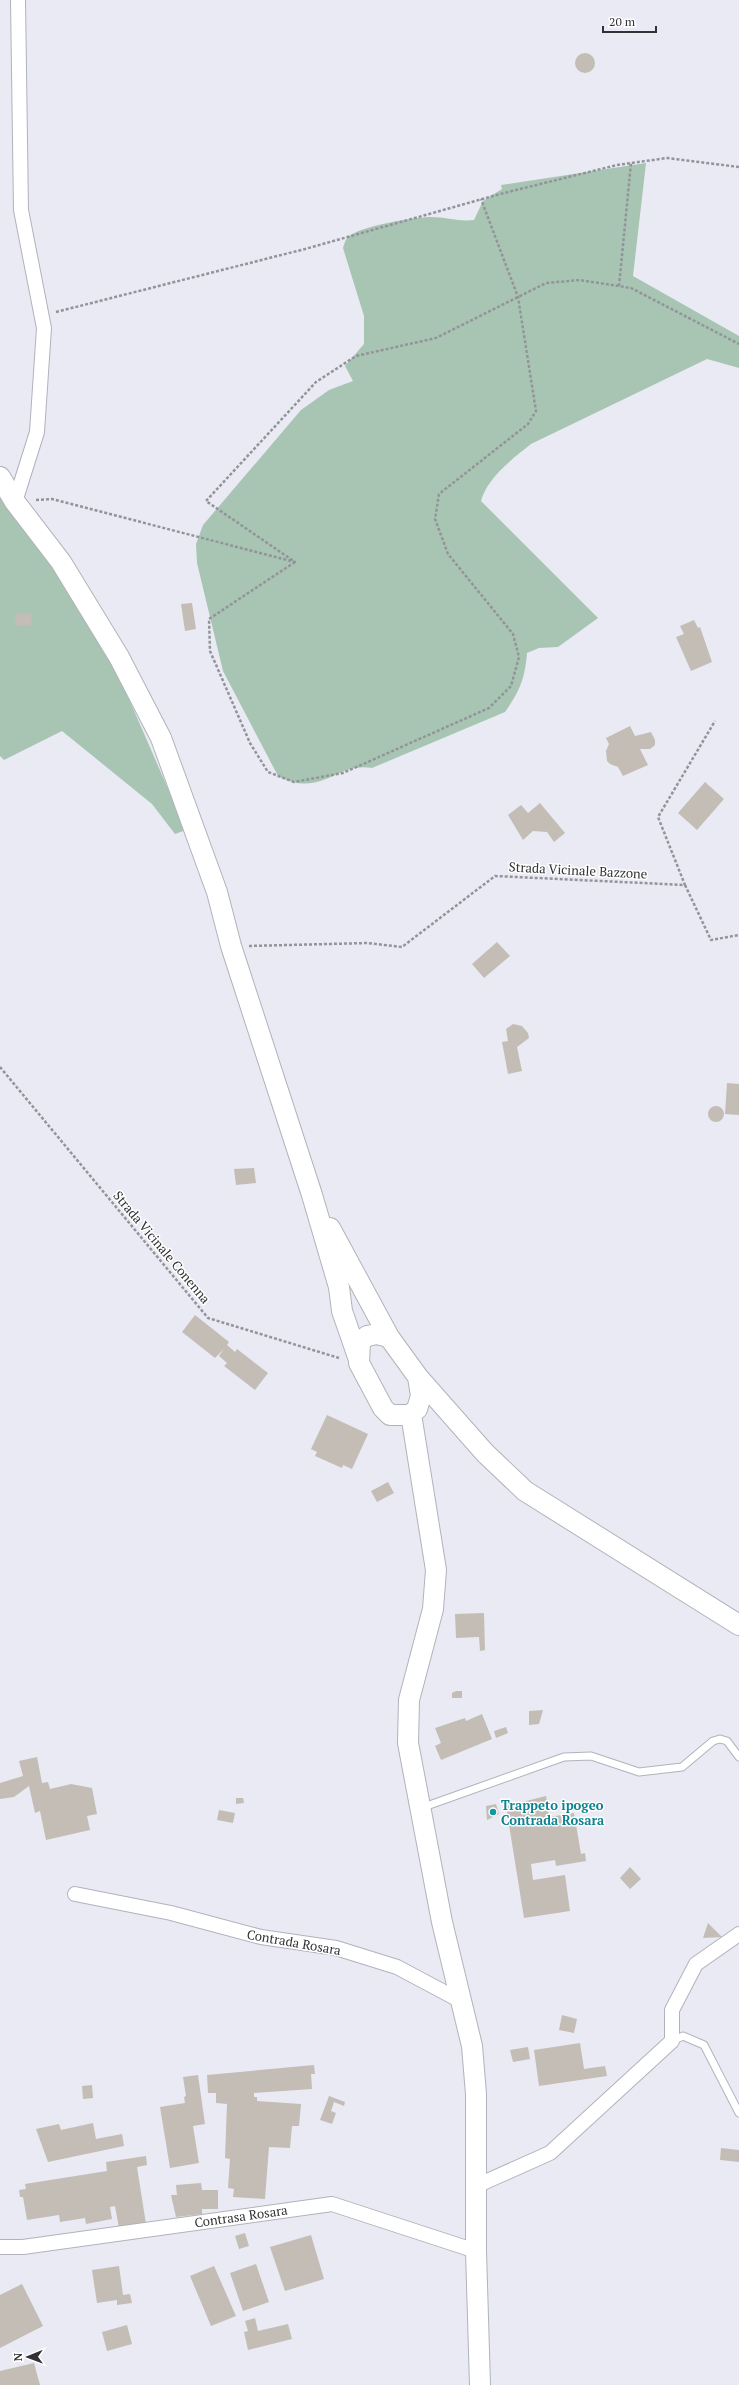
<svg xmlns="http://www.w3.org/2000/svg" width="739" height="2385" font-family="'PT Serif',serif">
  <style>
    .green { fill: #a8c5b4 }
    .building { fill: #c3bdb6 }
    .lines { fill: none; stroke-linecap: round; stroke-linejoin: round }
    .lane-casing { stroke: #b1b3bb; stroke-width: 9 }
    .street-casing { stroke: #b1b3bb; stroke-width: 16 }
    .secondary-casing { stroke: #b1b3bb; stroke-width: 22 }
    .path { stroke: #93949a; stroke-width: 2.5; stroke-dasharray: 3 2; stroke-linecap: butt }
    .lane { stroke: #fff; stroke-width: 7 }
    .street { stroke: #fff; stroke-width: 14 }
    .secondary { stroke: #fff; stroke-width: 20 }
    .culture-dot { fill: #0f9aa8; stroke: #fff; stroke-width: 1.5 }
    .labels { text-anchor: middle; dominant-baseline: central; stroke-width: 3; stroke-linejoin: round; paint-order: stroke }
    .street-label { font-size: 13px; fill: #323236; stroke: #fff }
    .culture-label { font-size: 13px; font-weight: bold; fill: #0d838f; stroke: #fff; text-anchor: start }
  </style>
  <rect width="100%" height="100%" fill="#e9eaf3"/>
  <!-- green -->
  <path class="green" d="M646 163 633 276 739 336V368L707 359 531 444C512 459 487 478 481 501L598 618 558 647 539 648 527 653C525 678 520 691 505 712L372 768C335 762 322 799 278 776L223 671 197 563 196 544 203 525 301 410 329 390 353 381 345 366 364 344V316L343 248C344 245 345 240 348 237 360 226 415 217 431 217 446 217 459 222 474 220L483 201 502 189 501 185Z
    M0 480 108 651 186 830 175 834 152 804 62 731 4 760 0 756Z"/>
  <!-- building -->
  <path class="building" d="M575 63a10 10 0 1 1 20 0a10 10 0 1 1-20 0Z
    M192 603 196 629 185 631 181 604Z
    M31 613 32 625 16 626 15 614Z
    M694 620 698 628 700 627 712 662 691 671 676 637 684 634 680 626Z
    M630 726 635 736 651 732 655 740V745L650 749H640L648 765 623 776 618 767 610 764 607 761 606 751 609 744 606 738Z
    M705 782 724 799 697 830 678 813Z
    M540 803 565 833 554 842 547 832 533 831 523 840 508 815 521 805 528 813Z
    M497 942 510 956 484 978 472 964Z
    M513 1024 522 1026 528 1033 529 1038 517 1047 522 1071 508 1074 502 1042 508 1041 506 1029Z
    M727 1083 739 1084V1115L725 1114Z
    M708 1114a8 8 0 1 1 16 0a8 8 0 1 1-16 0Z
    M254 1168 256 1183 236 1185 234 1169Z
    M195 1315 229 1342 227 1345 235 1352 237 1349 268 1373 255 1390 224 1366 227 1363 219 1356 224 1349 215 1358 182 1332Z
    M327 1415 368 1434 352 1469 343 1465 342 1468 315 1456 317 1452 311 1449Z
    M388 1482 394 1493 377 1502 371 1491Z
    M484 1613 485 1650 480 1651 479 1637 456 1638 455 1614Z
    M456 1691H462V1698H452V1693Z
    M543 1710 539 1724 529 1725V1711Z
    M482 1714 492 1739 441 1760 435 1746 441 1743 435 1728 465 1718 466 1721Z
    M506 1727 508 1733 496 1738 494 1731Z
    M37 1757 42 1783 48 1782 50 1789 71 1784 92 1788 97 1814 87 1816 90 1830 46 1840 40 1811 35 1813 29 1786 14 1797 0 1799V1783L23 1776 19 1761Z
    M546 1796 549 1817 574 1813 581 1854 585 1853 586 1861 556 1866 555 1860 531 1864 533 1880 565 1875 570 1911 524 1918 506 1806Z
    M236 1798H243L244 1803 236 1804Z
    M496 1804 499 1814 487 1820 486 1806Z
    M219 1810 235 1813 233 1823 217 1820Z
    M630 1867 641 1879 630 1889 620 1878Z
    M708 1923 722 1937 703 1938Z
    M562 2015 577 2019 574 2033 559 2030Z
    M580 2043 584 2069 605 2066 607 2076 539 2086 534 2050Z
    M528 2047 530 2059 513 2062 510 2050Z
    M314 2065 315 2074H311L312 2089 254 2093V2097H257V2101L301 2104 299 2126H292L290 2148 269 2147 265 2199 233 2197 234 2189 228 2188 230 2159 225 2158 227 2104 216 2103V2093H208L207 2075Z
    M198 2075 205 2124 193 2126 199 2163 170 2168 160 2107 185 2103 184 2097 186 2096 183 2077Z
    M92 2085 93 2098 83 2099 82 2086Z
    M329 2096 345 2102 344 2106 334 2102 331 2111 336 2113 332 2124 320 2120Z
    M93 2123 96 2139 122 2134 124 2146 48 2162 36 2129 59 2124 61 2130Z
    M721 2148 739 2150V2162L720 2160Z
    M146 2156 147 2165 137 2167 146 2224 119 2228 115 2206 110 2207 112 2219 86 2224 85 2218 60 2222 59 2215 27 2220 23 2197H20L19 2190 26 2189 25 2184 107 2171 106 2162Z
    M201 2183 202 2190H218V2209H202V2214L176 2217 171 2195H177L176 2185Z
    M245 2233 249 2246 239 2249 235 2236Z
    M311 2235 324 2279 285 2291 270 2247Z
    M256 2264 269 2302 243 2311 230 2273Z
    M119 2266 123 2295 130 2294 132 2303 117 2305V2300L97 2303 92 2270Z
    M214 2266 236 2316 211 2326 190 2276Z
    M22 2284 43 2326 0 2348V2295Z
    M255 2318 258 2331 288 2324 292 2339 248 2350 244 2332 248 2331 245 2321Z
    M127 2325 132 2344 107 2351 102 2332Z
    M34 2363 40 2385H0V2371Z"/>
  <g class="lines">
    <!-- lane casing -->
    <g class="lane-casing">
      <path id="lane" d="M421 1808 564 1757 591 1756 639 1772 682 1767 713 1741 720 1739 727 1741 739 1757
        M672 2041 683 2036 704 2045 739 2113"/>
    </g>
    <!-- street casing -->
    <g class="street-casing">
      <path id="street" d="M15 502 37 432 44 328 21 210 18 0
        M75 1894 171 1913 261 1937 336 1948 397 1967 459 2000
        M476 2186 550 2153 672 2041V2010L696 1964 739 1934
        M0 2247H23L332 2204 476 2251"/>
    </g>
    <!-- secondary casing -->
    <g class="secondary-casing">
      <path id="secondary" d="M0 477 15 502 61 562 119 657 161 738 217 892 231 946 312 1195 339 1287 342 1311 358 1357
        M330 1228 389 1337
        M377 1334 389 1337 418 1377 421 1396 417 1409 410 1415H390L383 1408 359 1363 360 1342 367 1336Z
        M418 1377 485 1453 525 1491 739 1625
        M411 1414 436 1570 433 1609 409 1700 408 1743 442 1922 472 2046 476 2094V2251L480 2385"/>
    </g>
    <!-- path -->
    <path class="path" d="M619 286 631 163
      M56 312 305 249 500 194 617 165 667 158 739 167
      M36 500 52 499 295 562 206 501 316 382 356 356 436 338 546 283 580 280 631 288 739 344
      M295 562 209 619 210 651 250 743 268 772 294 782 343 773 489 708 511 686 519 657 513 634 448 554 435 519 439 494 528 424 536 411 518 297 481 199
      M685 885 711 940 739 935
      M249 946 367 943 402 947 495 876 685 885 658 817 715 721
      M0 1067 208 1318 339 1358"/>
    <!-- lane -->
    <use href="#lane" class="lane"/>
    <!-- street -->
    <use href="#street" class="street"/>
    <!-- secondary -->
    <use href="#secondary" class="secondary"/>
  </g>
  <!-- markers -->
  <circle class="culture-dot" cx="493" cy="1812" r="4"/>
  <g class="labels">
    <!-- street labels -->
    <g class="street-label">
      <text transform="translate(578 870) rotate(3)">Strada Vicinale Bazzone</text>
      <text transform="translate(162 1247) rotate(50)">Strada Vicinale Conenna</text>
      <text transform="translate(294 1942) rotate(10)">Contrada Rosara</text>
      <text transform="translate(241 2216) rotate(-8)">Contrasa Rosara</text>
    </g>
    <!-- culture labels -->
    <g class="culture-label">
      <text x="501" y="1805">Trappeto ipogeo<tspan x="501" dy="15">Contrada Rosara</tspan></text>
    </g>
  </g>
  <!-- north arrow -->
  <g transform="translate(28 2357) rotate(269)" stroke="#ffffff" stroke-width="3" paint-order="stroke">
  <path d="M0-3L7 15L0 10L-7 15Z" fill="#323236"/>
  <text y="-6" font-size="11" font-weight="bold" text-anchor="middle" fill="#323236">N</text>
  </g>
  <!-- scale -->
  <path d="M603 26v6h53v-6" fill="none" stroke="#323236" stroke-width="2"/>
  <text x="609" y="26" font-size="12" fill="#323236" stroke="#ffffff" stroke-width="3" paint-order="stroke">20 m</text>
</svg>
